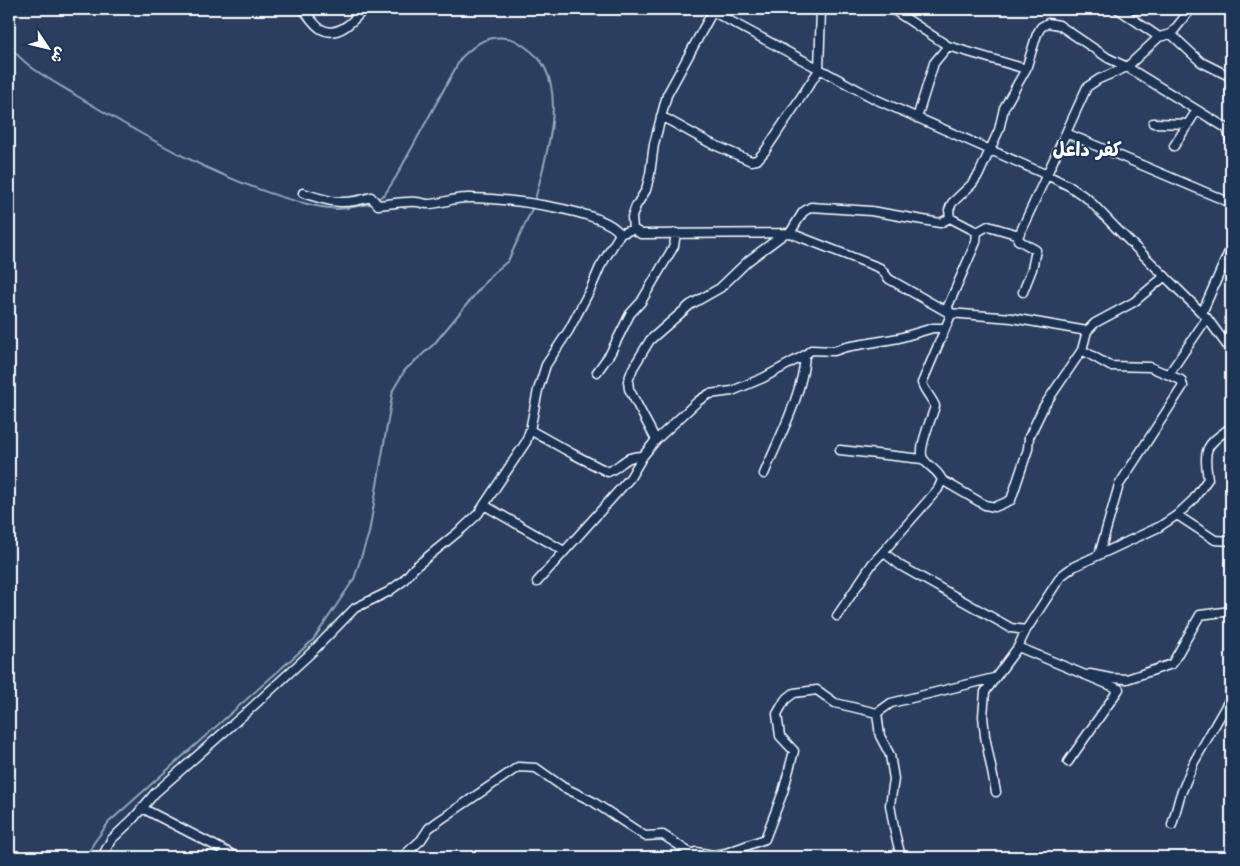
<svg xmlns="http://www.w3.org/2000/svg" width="1240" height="866" font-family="Mali,'Playpen Sans Arabic',sans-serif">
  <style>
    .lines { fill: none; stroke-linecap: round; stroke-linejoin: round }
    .stream { stroke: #8fa8b9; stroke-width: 2 }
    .minor-casing { stroke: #fff; stroke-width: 11 }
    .minor { stroke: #1d3557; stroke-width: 8 }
    .labels { text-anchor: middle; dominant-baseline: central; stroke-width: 4; stroke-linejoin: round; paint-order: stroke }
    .district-label { font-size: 19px; font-weight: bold; fill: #fff; stroke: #1d3557 }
  </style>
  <rect width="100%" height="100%" fill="#2b3e60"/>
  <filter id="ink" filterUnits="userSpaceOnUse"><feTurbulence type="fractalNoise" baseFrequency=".02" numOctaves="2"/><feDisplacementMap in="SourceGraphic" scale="10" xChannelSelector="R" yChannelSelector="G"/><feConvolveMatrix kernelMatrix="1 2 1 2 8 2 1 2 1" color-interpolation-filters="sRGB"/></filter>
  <g filter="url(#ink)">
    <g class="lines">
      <!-- stream -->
      <path class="stream" d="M9 44C22 66 55 82 77 96 147 138 220 181 299 202 311 205 325 208 337 209 347 209 360 205 370 204
        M379 198 385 194 396 177 461 58C476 44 485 35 507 38 512 39 514 39 518 42 529 49 540 57 545 68 564 105 544 162 535 200
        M88 857 93 844 109 822 313 640 354 579 369 533 393 390 405 370 434 344 492 274 508 261 532 209"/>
      <!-- minor casing -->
      <g class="minor-casing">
        <path id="minor" d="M303 9C308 15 314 25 321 29 338 39 355 19 364 9
          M708 9 875 99 1047 175 1069 186 1088 199 1115 227 1207 318 1231 351
          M892 9 948 46
          M1118 9 1159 37 1171 34 1191 9
          M1171 34 1201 62 1231 77
          M661 116 710 143 751 161 757 160 765 151 819 70 821 9
          M917 118 934 63 948 46 1026 69
          M1153 123 1188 124
          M1227 129 1231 142
          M1066 133 1231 203
          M1174 146 1197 110
          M303 193C331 202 342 206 371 197L378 205C391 204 404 201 417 202 420 202 424 204 428 204 441 204 453 198 466 198 495 197 606 209 620 234
          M633 229 632 217 636 206 646 190 650 174 654 144 667 95 714 9
          M977 232 988 226 1019 235 1087 87 1099 79 1127 67 1159 37
          M790 233 803 212 811 207 871 211 940 223 950 218
          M784 234 748 261 720 288 690 305 650 340 633 368 628 381 629 389 656 440 698 401 709 394 732 391 763 378 805 355
          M1019 235 1018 240 1036 250 1032 269 1023 292
          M1202 313 1231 247
          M1082 350 1110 366 1150 367 1181 380 1183 386 1119 485 1099 555
          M597 372 610 354 630 314 641 302 674 246 676 233
          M1169 374 1207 318
          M530 430 573 454 608 472C622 466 625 455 643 456
          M840 450 922 459
          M764 474C779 438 803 394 805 355L811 350 834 351 846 347 899 338 933 328H945
          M942 480 985 505 995 507 1011 500 1028 449 1029 437 1044 406 1082 350 1087 331 1095 323 1134 302 1165 276
          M1177 515 1215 540 1231 541
          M564 551 484 505 526 442 530 430 538 390 546 365 569 330 591 288 600 267 620 234 633 229 641 234 790 233 880 268 889 279 949 313 1012 318 1087 331
          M537 582 630 478 643 456 656 440
          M837 616 872 564 883 552
          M1026 630 1011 628 901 566 883 552 938 489 942 480C938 470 930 468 924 460 916 451 932 418 935 406 932 398 925 392 922 383L950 317 948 306 976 242 977 232 950 218 949 210 952 203 972 184 979 174 999 130 1004 108 1026 69 1037 34 1041 27 1048 23 1059 25 1108 58 1127 67 1231 131
          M1018 647 1119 689 1068 762
          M1090 674 1110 678 1127 679 1172 664 1200 615 1231 611
          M877 713 880 736 890 755 894 779 890 805 895 833 901 857
          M996 792 985 736 983 716 985 692 1018 647 1026 630 1061 576 1073 567 1159 527 1177 515 1193 500 1208 479C1203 446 1206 446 1231 427
          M142 808 237 857
          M1172 825 1180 796 1194 762 1231 697
          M102 857 111 840 133 819 155 793 249 710 313 651 355 608 388 592 403 581 414 568 463 528 478 514 484 505
          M402 857 421 840 429 828 440 820 518 767 536 768 563 787 592 801 645 836 663 835 692 854
          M683 857 696 852 713 855 726 853 765 839 783 792 794 751 780 736 777 714 785 700 794 693 817 690 835 703 877 713 891 703 994 678"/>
      </g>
      <!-- minor -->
      <use href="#minor" class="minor"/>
    </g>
  </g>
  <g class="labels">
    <!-- district labels -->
    <g class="district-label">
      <text x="1087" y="148">كفر داعل</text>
    </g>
  </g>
  <!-- margin -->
  <rect width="1240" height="866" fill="none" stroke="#1d3557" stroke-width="30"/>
  <rect x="15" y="15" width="1210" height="836" fill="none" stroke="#fff" stroke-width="2" filter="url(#ink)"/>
  <!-- north arrow -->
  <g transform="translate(48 48) rotate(125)" stroke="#1d3557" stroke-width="4" paint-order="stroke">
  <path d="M0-4L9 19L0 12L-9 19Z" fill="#ffffff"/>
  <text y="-8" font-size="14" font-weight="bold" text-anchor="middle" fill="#ffffff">ش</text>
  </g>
</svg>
